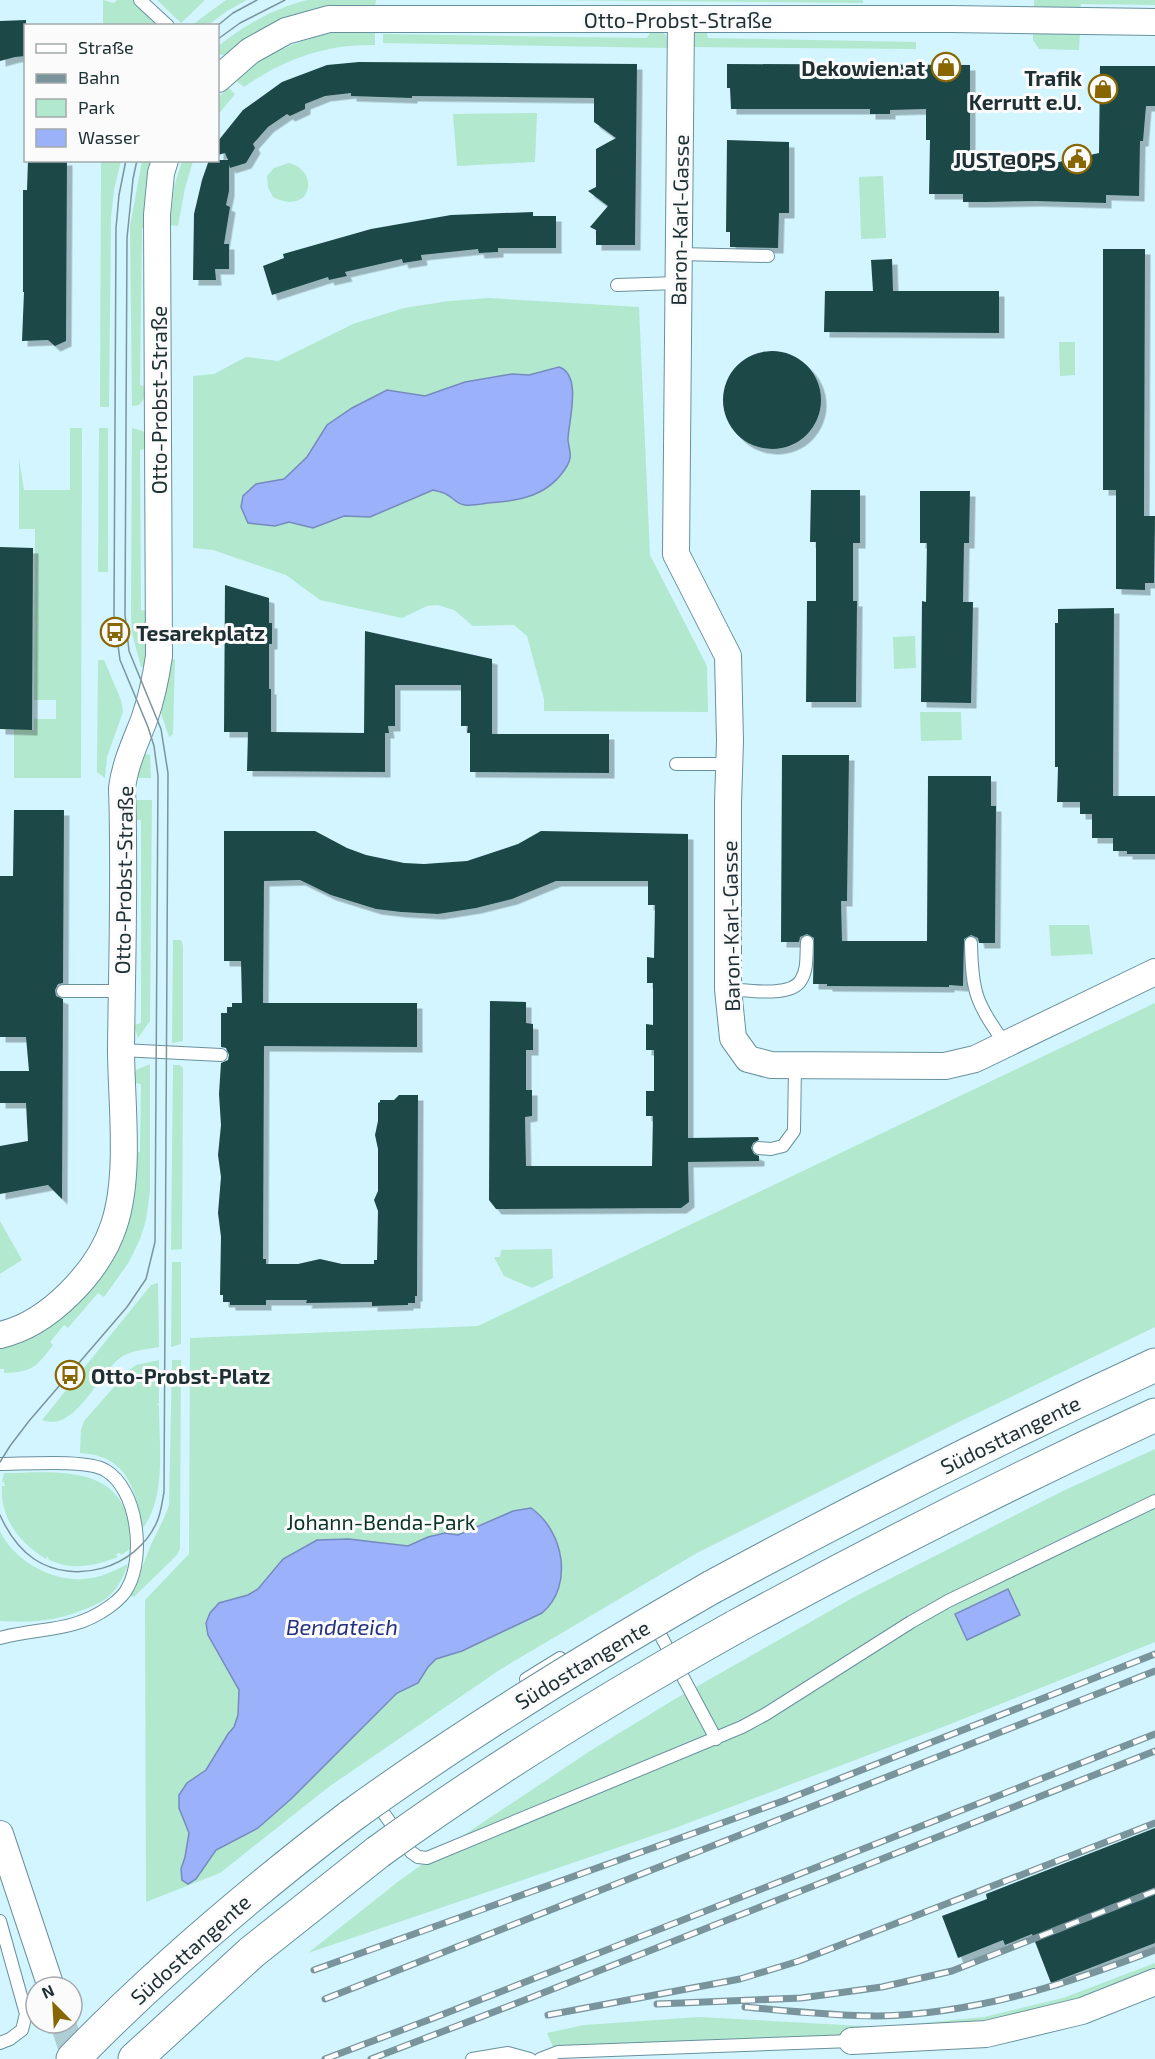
<svg xmlns="http://www.w3.org/2000/svg" width="1155" height="2059" font-family="'Exo 2',sans-serif">
  <style>
    .green { fill: #b1e8ce }
    .water { fill: #9bb1fa; stroke: #768abf; stroke-width: 1.5 }
    .building { fill: #1d4846; filter: url(#shadow) }
    .lines { fill: none; stroke-linecap: round; stroke-linejoin: round }
    .minor-tunnel { stroke: #aeced6; stroke-width: 26; stroke-dasharray: 26 13; stroke-linecap: butt }
    .service-casing { stroke: #68919d; stroke-width: 14 }
    .minor-casing { stroke: #68919d; stroke-width: 28 }
    .motorway-casing { stroke: #68919d; stroke-width: 35 }
    .service { stroke: #fff; stroke-width: 12 }
    .minor { stroke: #fff; stroke-width: 26 }
    .motorway { stroke: #fff; stroke-width: 33 }
    .tram { stroke: #7a949c; stroke-width: 1.5 }
    .rail-casing { stroke: #7a949c; stroke-width: 7 }
    .rail { stroke: #fbfbfb; stroke-width: 4.5; stroke-dasharray: 14; stroke-linecap: butt }
    .motorway-bridge-casing { stroke: #68919d; stroke-width: 35; stroke-linecap: butt }
    .motorway-bridge { stroke: #fff; stroke-width: 33 }
    .labels { text-anchor: middle; dominant-baseline: central; stroke-width: 6; stroke-linejoin: round; paint-order: stroke }
    .street-label { font-size: 21px; fill: #1f3034; stroke: #fbfbfb }
    .poi-label { font-size: 21px; font-weight: bold; fill: #1f3034; stroke: #fbfbfb; text-anchor: end }
    .park-label { font-size: 21px; fill: #083425; stroke: #fbfbfb }
    .water-label { font-size: 22px; font-style: italic; fill: #233082; stroke: #fbfbfb }
  </style>
  <defs>
    <filter id="shadow"><feDropShadow dx="5.5" dy="5.5" stdDeviation="0" flood-color="#0004"/></filter>
  </defs>
  <rect width="100%" height="100%" fill="#d2f5ff"/>
  <!-- green -->
  <path class="green" d="M103 0 114 3 117 0H132L157 25H103Z
    M157 0H205L181 23Z
    M226 0H247L227 11 208 25H192Z
    M308 0H376L375 7 347 6 310 11 227 56 218 54V46C245 25 274 8 308 0Z
    M532 0H863V3Z
    M1034 0H1155V5L1081 4 1080 9 1034 12Z
    M351 29H375V45C326 44 284 59 244 87L234 79C271 50 305 37 351 29Z
    M701 29 706 30 708 38 916 42V49L685 47 690 36Z
    M651 31H661L666 35 668 48 383 43V34L647 38Z
    M1033 32H1080L1079 50 1039 49 1033 40Z
    M228 87 235 94 218 115V98Z
    M537 113 535 162 457 166 453 114Z
    M101 161H121L114 190 111 218 109 407H100Z
    M142 161H154L148 227 142 228 140 385 147 387V395L139 405 132 406 130 226Z
    M182 161H193L185 188 178 226 170 225 174 187Z
    M289 163C305 167 314 182 304 197 294 204 284 203 273 197L268 187 267 176 274 168Z
    M883 176 886 238 861 239 859 177Z
    M489 298 639 307 650 555 707 666 708 712 544 711V699L527 636 514 625 473 626 454 610 438 605 427 606 402 618 320 600 286 575 213 550 193 548V376L214 374 246 357 278 361 353 324 404 308 449 301Z
    M1059 342H1075V375L1060 376Z
    M70 428H82L81 778H14V729L34 730V719H56V700H34L35 529H19V459L24 490H70Z
    M99 428H108V572H98Z
    M132 428 143 431 147 441 146 449 140 450 141 610 146 611 147 666 141 667 132 633 131 613Z
    M915 636 916 668 894 669 893 637Z
    M175 659 173 734 169 737 161 713 167 685 168 661Z
    M98 660H104L121 700 123 712 107 757 105 778 97 772Z
    M920 712H961L962 740 921 741Z
    M143 753 150 755 151 778H135Z
    M134 800H152L150 1021 138 1038 134 1025 141 1023V820H137L134 816Z
    M1049 925H1089L1093 954 1051 956Z
    M173 940H181L183 946V1041L172 1043Z
    M1155 1003V1327L957 1423 697 1553 501 1669 330 1786 220 1873 146 1902 145 1600 189 1554 190 1338 478 1326Z
    M150 1064V1191L146 1220 140 1239 129 1262 104 1297 98 1293 68 1328 64 1325 50 1342 53 1345C36 1367 33 1372 4 1373V1369H0V1347L44 1330 69 1309 134 1153 140 1152 141 1084 134 1083 133 1079 136 1070Z
    M173 1065H179L183 1068 182 1249 171 1250Z
    M0 1221 22 1260 0 1274Z
    M552 1249 553 1278 532 1288 504 1276 494 1257H500L501 1250Z
    M172 1262H181V1344L171 1347Z
    M158 1283 159 1347C147 1349 134 1350 123 1356 99 1370 76 1434 42 1420L151 1285Z
    M159 1360V1403L157 1404 159 1406C159 1443 167 1501 141 1530 137 1490 127 1455 80 1453L81 1430 84 1421 129 1370 136 1365Z
    M172 1360H181L180 1549 177 1555 134 1597 130 1596C138 1583 141 1569 147 1555 153 1538 163 1523 169 1505Z
    M1155 1449V1642L948 1725 675 1828 308 1953 399 1881 452 1843 590 1751 675 1699 856 1596 1065 1490Z
    M4 1473C46 1473 112 1463 127 1516 130 1527 129 1538 130 1549L121 1555 120 1553 116 1554 118 1557C94 1566 73 1571 49 1560L47 1556 46 1559C20 1543 0 1519 2 1486H5L4 1482H2Z
    M0 1531C14 1561 51 1581 84 1579 100 1578 114 1571 128 1564 124 1575 120 1585 112 1593 105 1601 97 1604 88 1608 57 1621 34 1623 0 1621Z
    M1155 1963V1974L1069 2009 986 2028 858 2037 554 2049 547 2033 584 2025 699 2017 882 2027 984 2017 1063 1998Z"/>
  <!-- water -->
  <path class="water" d="M559 367C583 375 568 423 568 440 569 449 573 457 567 466 549 496 520 501 488 503 481 504 473 506 465 505 456 504 454 498 446 494 443 492 437 491 433 490L370 517 344 516 313 528 289 522 275 526 248 523 241 507 243 496 256 484 284 479 307 457 327 425 352 408 387 390 425 396 465 382 512 374 529 375Z
    M531 1508C564 1531 574 1586 542 1613L462 1651 436 1659 428 1667 418 1683 397 1693 291 1799 258 1828 216 1850 196 1879 188 1884 182 1880 181 1869 185 1857 189 1833 179 1808V1795L187 1783 206 1770 228 1734 234 1727 238 1715 239 1690 208 1635 206 1623 210 1613 219 1603 248 1595 258 1589 283 1559 317 1540 349 1539 408 1546 428 1537 445 1533 458 1535 513 1511Z
    M1008 1589 1020 1615 967 1640 955 1614Z"/>
  <!-- building -->
  <path class="building" d="M26 20V56L15 57 0 61V21Z
    M359 62 637 64 635 245H596V230L590 227 608 206 588 191 596 187V149L616 138 594 122V98L412 96V98L351 96V93L325 96 305 104V109L290 116 287 114 268 127 253 144 255 148 246 163 230 168 229 165V191L226 205 230 207 224 244H229V269H215L216 280H193L194 214 202 180 209 160H228L225 153 218 155V141L243 110 282 82 327 65Z
    M727 64 970 65V150L1006 161 1027 163 1059 162 1099 153 1100 66H1155V106H1146L1143 141H1140L1139 196 1106 195V203L1035 201 986 202H963V194H929L930 140H926V109L890 110V114H870V109H731L730 88H727Z
    M727 140 789 142V213H779L778 248 730 247V232H726Z
    M28 160H67L66 341 55 346 48 340 22 341 24 292H23V190H27Z
    M533 212V216H556V248H498V252L479 253 478 249 421 255 422 260 403 263 402 259 345 272 347 276 329 280 328 277 272 295 263 266 284 258 283 254 371 229 451 215Z
    M1103 249H1145L1144 516H1155L1154 583H1145V590L1116 589V490H1103Z
    M892 259 893 291H999V333L824 332 825 291H873L871 260Z
    M723 400a49 49 0 1 1 98 0a49 49 0 1 1-98 0Z
    M811 490H860V543H853V601H857L856 702H806L807 601H816V542H810Z
    M920 491H970L969 543H964L963 602H973L971 703 921 702 922 601 926 602 927 543H920Z
    M0 547 33 548 32 730 0 729Z
    M225 585 269 598V623H272V644H269V689H271V732L364 733 365 631 492 659V734H609V773L470 772V733H467L468 726H461V685H395V726H388L389 733H385V772L247 771 248 732H224Z
    M1114 608 1113 796H1155V854H1127V851H1113V838H1092V814H1080V802H1057L1058 767H1055V623H1058V609Z
    M782 755H849L847 901H841L842 941H927L928 776H991V806H996L995 943H979L978 938 971 935 964 939 963 986 949 985V987L827 986V984H813L814 938 807 934 800 937 799 942H781Z
    M14 810H64L63 983 58 984 55 990 56 996 63 999 62 1199 48 1185 0 1194V1146L28 1141 26 1103H0V1071H29L26 1037H0V876H13Z
    M224 831H315L347 848 366 855 404 863 424 864 467 861 518 844 541 831 688 834V1138L758 1137 759 1140 753 1143 751 1148 754 1154 759 1156V1161L688 1162 689 1202 681 1208 496 1209 489 1200 490 1001 526 1002V1023L533 1024V1050H526V1090H532V1116L525 1117 526 1166H652L653 1116H646V1091H654V1050H646V1024L653 1025V983H647V957L654 958 655 905H648V881H556L512 899 476 908 438 914 401 912 376 909 331 895 300 880 264 881 263 1003H417V1047L264 1046 263 1259H266V1264H298L320 1259 342 1264H374V1260H377L378 1211 374 1200 378 1191V1149L375 1135 378 1121V1103L380 1102V1100H394L399 1095H418L417 1296H415V1303H408V1305L372 1306V1302L306 1303 307 1300H266V1305H230V1302H223V1295H220L221 1237 218 1213 221 1177 218 1155 221 1125 219 1094 221 1063 228 1060 229 1055 226 1048 221 1047V1013H227V1007H232V1003H242L241 961H224Z
    M1155 1828V1943L1051 1983 1032 1934 1005 1945 1003 1940 958 1958 942 1916 987 1899 986 1894Z"/>
  <g class="lines">
    <!-- minor-tunnel -->
    <path class="minor-tunnel" d="M63 2023 75 2059"/>
    <!-- service casing -->
    <g class="service-casing">
      <path id="service" d="M140 0 168 26
        M679 254 768 256
        M617 285 678 283
        M676 764H730
        M971 943C972 994 976 1002 1005 1044
        M728 989C747 990 791 998 801 980 808 969 806 955 807 942
        M63 991H122
        M121 1050 221 1055
        M759 1148 771 1149 783 1146 794 1131 795 1065
        M0 1464C23 1464 87 1459 105 1470 138 1489 145 1556 128 1587 125 1594 116 1602 109 1607 73 1633 40 1627 0 1638
        M654 1623 716 1739
        M526 1679 560 1658
        M375 1801 411 1852 418 1857 427 1858 742 1727 766 1714 911 1622 948 1601 1155 1501
        M0 1921 26 2014 22 2030 10 2039 0 2043
        M472 2059 508 2053 530 2059
        M540 2059 558 2052 852 2041"/>
    </g>
    <!-- minor casing -->
    <g class="minor-casing">
      <path id="minor" d="M681 19 676 554 728 656 730 741 728 803V989L733 1038 748 1059 771 1065 945 1066 975 1059 1155 972
        M218 79 250 51 286 31 329 19H951L1155 22
        M0 1335C49 1324 99 1271 114 1225 131 1174 121 1102 121 1048 122 962 125 875 122 788 125 764 135 743 144 720 151 700 156 677 159 656L157 215 161 173 165 160
        M0 1834 51 1987
        M852 2041 986 2034 1082 2011 1155 1982"/>
    </g>
    <!-- motorway casing -->
    <g class="motorway-casing">
      <path id="motorway" d="M712 1587C858 1508 1005 1434 1155 1365
        M735 1627C872 1552 1012 1481 1155 1415
        M73 2059C159 1970 253 1891 351 1816
        M135 2059 252 1952 378 1852"/>
    </g>
    <!-- service -->
    <use href="#service" class="service"/>
    <!-- minor -->
    <use href="#minor" class="minor"/>
    <!-- motorway -->
    <use href="#motorway" class="motorway"/>
    <!-- tram -->
    <path class="tram" d="M217 26 233 13 257 0
      M218 39 240 23 285 0
      M0 1462 10 1446 29 1421 127 1307 146 1279 155 1242 158 776 154 746 148 727 120 660 114 616 116 228 119 195 126 160
      M0 1515C8 1533 18 1548 34 1559 75 1586 135 1568 156 1524 161 1514 162 1503 164 1492L168 773 161 729 129 651 125 615 127 238 133 179 137 160"/>
    <!-- rail casing -->
    <g class="rail-casing">
      <path id="rail" d="M314 1970 783 1801 1155 1654
        M325 1999 1155 1671
        M657 2004 801 1998 882 1987 952 1971 1155 1891
        M745 2007C788 2011 832 2016 877 2016 974 2014 1065 1985 1155 1950
        M548 2015 740 1979 799 1961 1155 1823
        M325 2059 431 2019 1155 1734
        M371 2059 530 1998 1155 1751"/>
    </g>
    <!-- rail -->
    <use href="#rail" class="rail"/>
    <!-- motorway-bridge casing -->
    <g class="motorway-bridge-casing">
      <path id="motorway-bridge" d="M351 1816C467 1732 588 1658 712 1587
        M378 1852C492 1769 612 1696 735 1627"/>
    </g>
    <!-- motorway-bridge -->
    <use href="#motorway-bridge" class="motorway-bridge"/>
  </g>
  <!-- icons -->
  <defs>
    <g id="shop-ring" transform="scale(1.5)"><circle r="9.5" fill="#fbfbfb" stroke="#886602" stroke-width="1.5"/><path d="M-5-2.5h2.3a2.7 3.5 0 0 1 5.4 0H5L5.5 6h-11ZM-1.5-2.5h3a1.5 2.3 0 0 0-3 0Z" fill="#886602"/></g>
    <g id="civic-ring" transform="scale(1.5)"><circle r="9.5" fill="#fbfbfb" stroke="#886602" stroke-width="1.5"/><path d="M-.6-6.5H3V-4.5H.6V-3L4-1V1h2V6H-6V1h2V-1L-.6-3ZM-1.2 2.5V6h2.4V2.5Z" fill="#886602"/></g>
    <g id="bus-ring" transform="scale(1.5)"><circle r="9.5" fill="#fbfbfb" stroke="#886602" stroke-width="1.5"/><path d="M-5-6H5V4H4V6H2V4H-2V6H-4V4H-5ZM-3.5-4V0h7V-4ZM-3.5 1.2v1.5H-2V1.2ZM2 1.2v1.5H3.5V1.2Z" fill="#886602"/></g>
  </defs>
  <g fill-rule="evenodd">
    <use href="#shop-ring" x="946" y="67"/>
    <use href="#shop-ring" x="1103" y="89"/>
    <use href="#civic-ring" x="1077" y="159"/>
    <use href="#bus-ring" x="115" y="632"/>
    <use href="#bus-ring" x="70" y="1375"/>
  </g>
  <g class="labels">
    <!-- street labels -->
    <g class="street-label">
      <text x="678" y="19">Otto-Probst-Straße</text>
      <text transform="translate(679 220) rotate(-89)">Baron-Karl-Gasse</text>
      <text transform="translate(158 400) rotate(-90)">Otto-Probst-Straße</text>
      <text transform="translate(123 880) rotate(-89)">Otto-Probst-Straße</text>
      <text transform="translate(730 926) rotate(-91)">Baron-Karl-Gasse</text>
      <text transform="translate(1010 1434) rotate(-26)">Südosttangente</text>
      <text transform="translate(582 1664) rotate(-31)">Südosttangente</text>
      <text transform="translate(190 1949) rotate(-42)">Südosttangente</text>
    </g>
    <!-- poi labels -->
    <g class="poi-label">
      <text x="925" y="67">Dekowien.at</text>
      <text x="1082" y="77">Trafik<tspan x="1082" dy="24">Kerrutt e.U.</tspan></text>
      <text x="1056" y="159">JUST@OPS</text>
      <text x="136" y="632" text-anchor="start">Tesarekplatz</text>
      <text x="91" y="1375" text-anchor="start">Otto-Probst-Platz</text>
    </g>
    <!-- park labels -->
    <g class="park-label">
      <text x="381" y="1521">Johann-Benda-Park</text>
    </g>
    <!-- water labels -->
    <g class="water-label">
      <text x="342" y="1626">Bendateich</text>
    </g>
  </g>
  <!-- legend -->
  <rect x="24" y="24" width="195" height="138" fill="#fbfbfb" stroke="#a3aaab" stroke-width="1.5"/>
  <rect x="36" y="44" width="30" height="9" fill="#ffffff" stroke="#a3aaab" stroke-width="1.5"/>
  <text x="78" y="54" font-size="18" fill="#1f3034">Straße</text>
  <rect x="36" y="74" width="30" height="9" fill="#7a949c" stroke="#a3aaab" stroke-width="1.5"/>
  <text x="78" y="84" font-size="18" fill="#1f3034">Bahn</text>
  <rect x="36" y="99" width="30" height="18" fill="#b1e8ce" stroke="#a3aaab" stroke-width="1.5"/>
  <text x="78" y="114" font-size="18" fill="#1f3034">Park</text>
  <rect x="36" y="129" width="30" height="18" fill="#9bb1fa" stroke="#a3aaab" stroke-width="1.5"/>
  <text x="78" y="144" font-size="18" fill="#1f3034">Wasser</text>
  <!-- north arrow -->
  <g transform="translate(54 2005) rotate(336)"><circle r="28" fill="#fbfbfb" stroke="#a3aaab" stroke-width="1.5"/>
  <path d="M0-4.5L10 22L0 15L-10 22Z" fill="#886602"/>
  <text y="-9" font-size="16" font-weight="bold" text-anchor="middle" fill="#1f3034">N</text>
  </g>
</svg>
